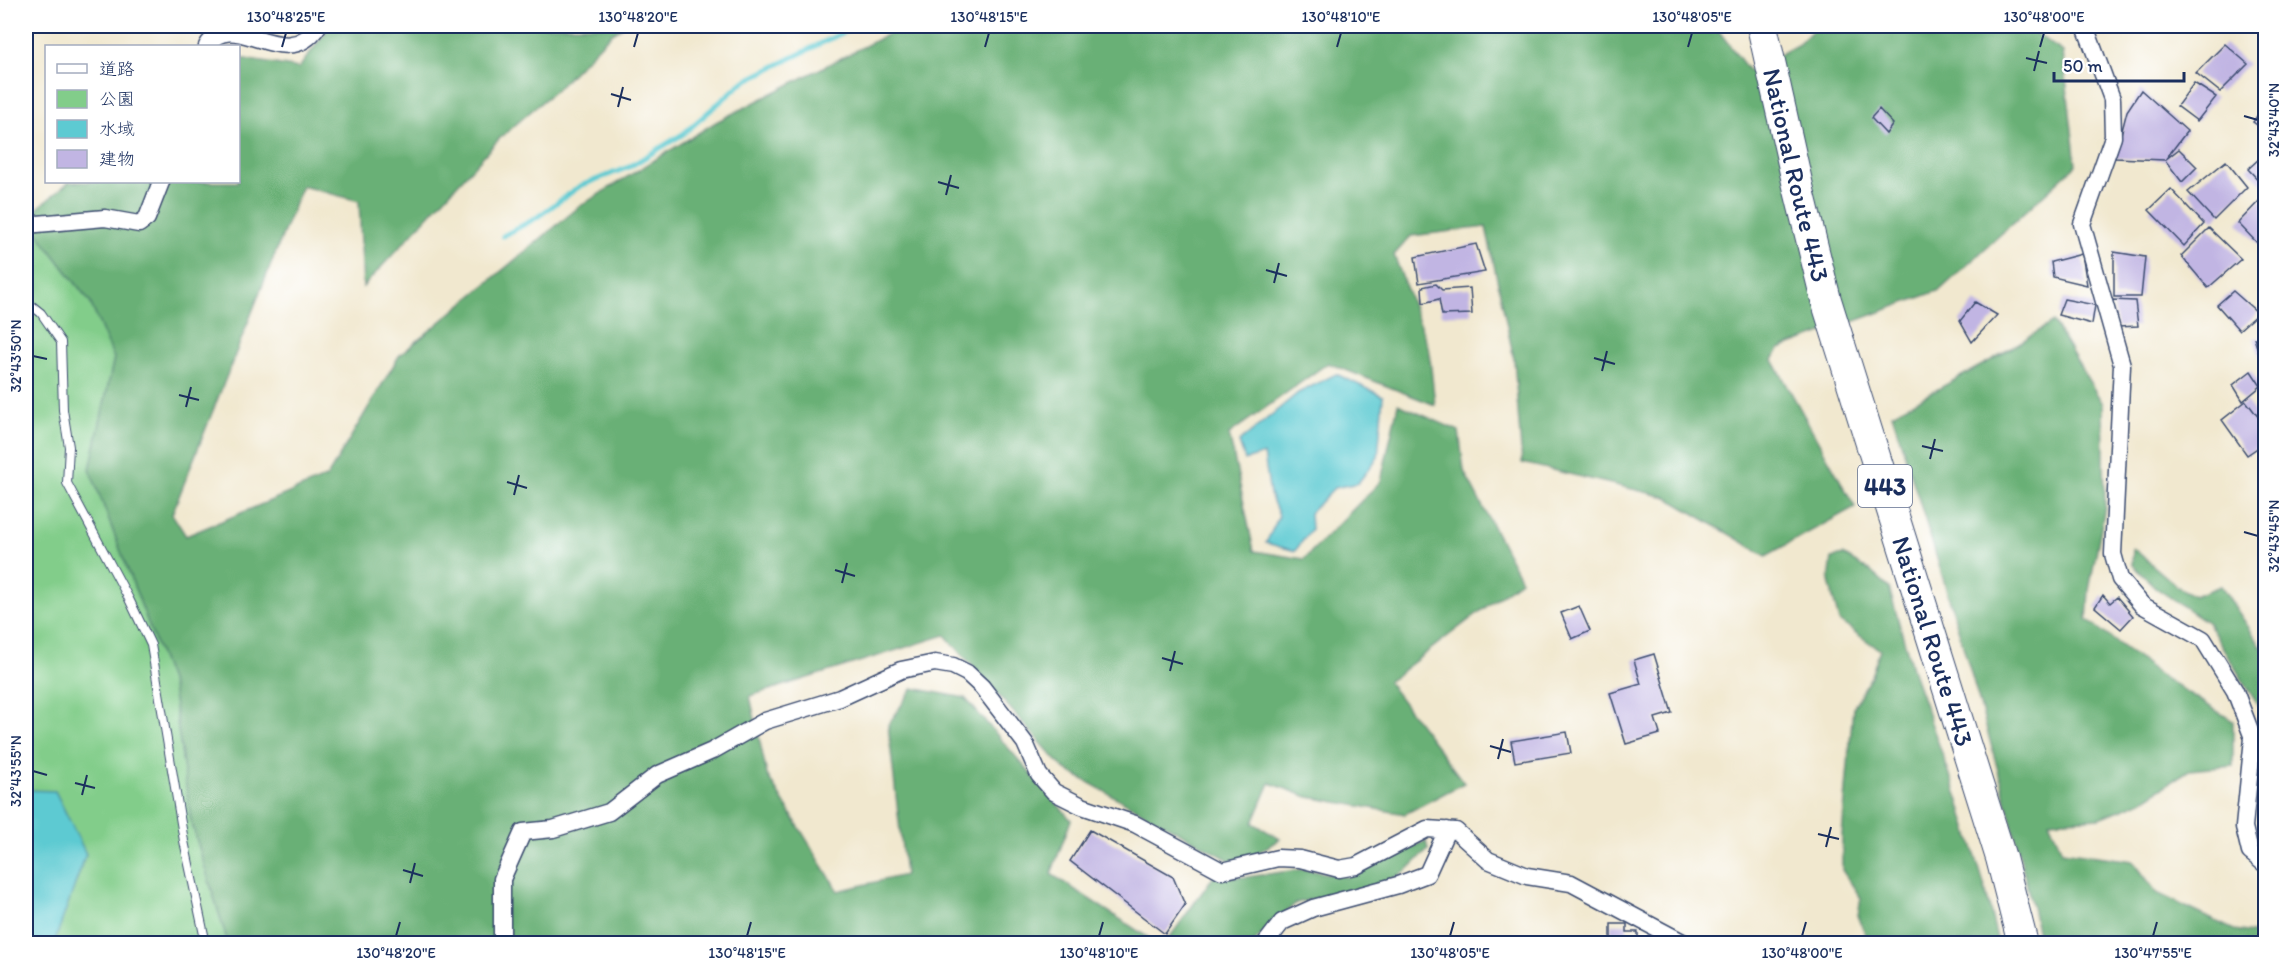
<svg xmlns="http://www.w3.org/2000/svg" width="2291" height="969" font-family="Itim,'Klee One',sans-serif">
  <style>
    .green { fill: #82cd8a; stroke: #4e7e74; stroke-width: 1.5 }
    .forest { fill: #69b076; stroke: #42706a; stroke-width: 1.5 }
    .water { fill: #5dcad2; stroke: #3c7c98; stroke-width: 1.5 }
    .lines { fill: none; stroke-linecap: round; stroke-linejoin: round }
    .stream { stroke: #5dcad2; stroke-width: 5 }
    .building { fill: #c1b5e3 }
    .lane-casing { stroke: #3b4b6f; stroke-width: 10 }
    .street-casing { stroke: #3b4b6f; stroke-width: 19 }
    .highway-casing { stroke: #3b4b6f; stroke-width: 32 }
    .lane { stroke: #fff; stroke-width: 8 }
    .street { stroke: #fff; stroke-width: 16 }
    .highway { stroke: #fff; stroke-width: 30 }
    .ticks { fill: none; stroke: #1b2f5e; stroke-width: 2 }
    .labels { text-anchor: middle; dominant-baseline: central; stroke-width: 5; stroke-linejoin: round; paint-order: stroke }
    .shield { fill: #fff; stroke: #5f6d8e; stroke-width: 1.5 }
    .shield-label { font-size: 24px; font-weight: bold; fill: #1b2f5e }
    .street-label { font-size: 26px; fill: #1b2f5e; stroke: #fff }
    .neatline { fill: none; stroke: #1b2f5e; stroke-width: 2 }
    .ticks-label { font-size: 15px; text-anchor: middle; fill: #1b2f5e }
  </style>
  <rect width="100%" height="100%" fill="#fff"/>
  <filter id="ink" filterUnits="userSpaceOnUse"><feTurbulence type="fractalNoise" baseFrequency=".0167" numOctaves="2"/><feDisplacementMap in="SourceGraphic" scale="12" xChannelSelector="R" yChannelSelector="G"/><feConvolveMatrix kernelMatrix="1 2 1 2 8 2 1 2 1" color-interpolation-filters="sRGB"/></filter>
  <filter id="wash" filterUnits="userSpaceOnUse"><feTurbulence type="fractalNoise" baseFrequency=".008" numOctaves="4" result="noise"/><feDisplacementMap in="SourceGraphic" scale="24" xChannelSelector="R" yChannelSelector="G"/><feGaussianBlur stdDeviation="1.35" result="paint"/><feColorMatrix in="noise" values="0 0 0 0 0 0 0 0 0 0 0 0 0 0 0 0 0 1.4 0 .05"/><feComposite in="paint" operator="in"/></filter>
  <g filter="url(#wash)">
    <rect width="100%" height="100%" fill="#f1e8cf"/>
    <!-- green -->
    <path class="green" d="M26 218 90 302 114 358 90 470 172 686 191 821 228 943H26Z"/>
    <!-- forest -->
    <path class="forest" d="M330 26H624L611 34 559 87 500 138 363 287 359 201 302 186 172 514 186 536 327 477 399 356 580 206 716 122 904 26H1715L1749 71 1799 44 1817 26H2024L2063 52 2076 165 1940 290 1779 349 1773 360 1855 507 1766 556 1666 497 1522 463 1514 359 1486 227 1411 236 1394 255 1429 349 1435 405 1328 363 1229 434 1254 551 1304 559 1381 481 1398 404 1459 431 1464 471 1521 580 1388 682 1464 783 1405 814 1308 797 1270 783 1253 823 1280 839 1238 865 1064 769 945 635 750 696 767 775 838 891 905 875 888 725 913 688 965 698 1071 820 1051 874 1158 944 228 943 191 821 172 686 90 470 114 358 90 302 26 218 69 182H238L239 58 299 68Z
      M2053 322 2103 404 2105 507 2089 590 2087 620 2164 678 2233 721V766L2189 770 2142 801 2100 818 2049 821 2062 851 2133 861 2157 893 2234 930 2265 935V943H2040C2001 764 1947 588 1892 414L1995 358Z
      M2133 548 2178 587 2194 596 2221 586 2265 652V717L2208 623 2156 588 2132 564Z
      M1843 555 1870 571 1889 588 1914 675 1958 798 1984 884 1998 943H1883L1866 936 1858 915 1861 898 1842 870V835L1853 708 1871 676 1880 650 1839 621 1829 581 1832 558Z
      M1426 841 1428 850 1405 872 1379 886 1296 903 1253 943 1165 944 1213 877H1247L1303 869 1347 877Z"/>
    <!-- water -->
    <path class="water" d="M1336 374 1383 396 1378 457 1358 483 1334 488 1310 513 1311 530 1295 551 1266 543 1279 516 1270 494 1264 454 1245 460 1239 442 1298 393Z
      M26 790 55 791 86 854 54 943H26Z"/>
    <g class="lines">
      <!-- stream -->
      <path class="stream" d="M503 236 536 218 580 186 629 167 683 134 743 82 856 26"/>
    </g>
    <g id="blocks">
      <!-- building -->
      <path class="building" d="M2225 44 2248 64 2220 92 2196 73Z
        M2194 83 2216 97 2197 121 2177 106Z
        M2141 90 2187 131 2165 160 2115 158 2127 111Z
        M2266 102V131L2253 122Z
        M1879 109 1893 124 1886 134 1871 118Z
        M2179 149 2197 167 2182 182 2165 160Z
        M2260 158 2266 163V188L2248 169Z
        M2226 161 2247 187 2214 220 2188 192Z
        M2171 189 2204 224 2184 246 2149 210Z
        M2261 199 2266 203V240L2260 246 2238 223Z
        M2209 228 2241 259 2208 288 2181 256Z
        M1476 244 1485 272 1419 283 1415 257Z
        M2114 252 2145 257 2141 297H2114Z
        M2082 254 2087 285 2053 277 2051 262Z
        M1436 284 1442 290 1470 288 1472 314 1442 315 1439 299 1423 303 1422 287Z
        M2233 291 2258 313 2239 330 2217 305Z
        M2064 299 2095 305 2092 324 2058 315Z
        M2112 300 2135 301 2138 326 2118 327Z
        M1975 302 1997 315 1972 342 1960 321Z
        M2254 338H2266V372H2265Z
        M2251 371 2261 386 2243 401 2233 385Z
        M2246 401 2263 423 2266 422V442L2247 455 2222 420Z
        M2103 595 2110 603 2117 597 2133 616 2121 629 2095 607Z
        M1579 606 1590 631 1572 639 1561 613Z
        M1654 654 1672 713 1655 718 1660 734 1626 744 1610 693 1641 684 1634 660Z
        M1567 732 1571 753 1515 762 1511 741Z
        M1090 830 1173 877 1185 905 1165 934 1070 861Z
        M1611 924H1627V932H1638V941H1611Z"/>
    </g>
  </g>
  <g filter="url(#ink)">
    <use href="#blocks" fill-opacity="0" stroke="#3b4b6f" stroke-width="1.5"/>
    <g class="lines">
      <!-- lane casing -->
      <g class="lane-casing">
        <path id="lane" d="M26 301 41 313 61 342 63 410 69 447 67 483 129 599 151 645 184 841 206 944"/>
      </g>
      <!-- street casing -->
      <g class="street-casing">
        <path id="street" d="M2085 26 2112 99 2113 137 2082 224 2122 365 2113 554 2120 579 2142 605 2203 639 2235 691 2253 738 2244 827 2250 852 2266 865
          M207 46C233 5 285 76 318 26
          M26 225 105 218 139 224 147 218 161 182
          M502 944V879L523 832 553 829 609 812 657 775 712 751 765 721 840 698 901 670 935 663 953 666 967 673 982 687 1025 743 1039 775 1054 792 1082 806 1135 824 1222 871 1278 858 1300 859 1339 869 1356 866 1427 829 1456 831 1488 860 1527 876 1571 883 1686 944
          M1265 944 1282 922 1313 908 1398 885 1427 874 1447 830"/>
      </g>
      <!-- highway casing -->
      <g class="highway-casing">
        <g id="highway">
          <path id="s1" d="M1762 26 1798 186 1826 300 2001 858 2023 944"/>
        </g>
      </g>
      <!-- lane -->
      <use href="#lane" class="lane"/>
      <!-- street -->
      <use href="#street" class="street"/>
      <!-- highway -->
      <use href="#highway" class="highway"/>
    </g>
  </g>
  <!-- ticks -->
  <path class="ticks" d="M282 47 286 33M634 47 638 33M985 47 989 33M1337 47 1341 33M1688 47 1692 33M2040 47 2044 33M2026 58 2047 63M2034 71 2039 51M611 94 631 100M618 107 623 87M2244 116 2258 120M938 182 959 188M946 195 951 175M1266 270 1287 276M1274 283 1279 263M33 356 47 359M1594 358 1615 364M1602 371 1607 351M179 395 199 400M186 407 191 387M1922 446 1943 451M1930 459 1935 439M507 482 527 488M514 495 519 475M2244 532 2258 536M835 570 855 576M842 583 847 563M1162 658 1183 664M1170 671 1175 651M1490 746 1511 752M1498 759 1503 739M33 771 47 775M75 783 95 788M82 795 87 775M1818 834 1839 839M1826 847 1831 827M403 870 423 876M410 883 415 863M396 936 400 922M747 936 751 922M1099 936 1103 922M1450 936 1454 922M1802 936 1806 922M2153 936 2157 922"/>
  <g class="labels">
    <!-- shield labels -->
    <rect class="shield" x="1858" y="465" width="54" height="42" rx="4.5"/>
    <g class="shield-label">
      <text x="1885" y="486">443</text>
    </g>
    <!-- street labels -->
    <g class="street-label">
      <text stroke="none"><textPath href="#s1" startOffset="153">National Route 443</textPath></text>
      <text stroke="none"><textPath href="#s1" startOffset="639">National Route 443</textPath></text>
    </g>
  </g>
  <!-- margin -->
  <rect width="2291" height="969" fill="none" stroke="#fff" stroke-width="66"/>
  <!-- legend -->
  <rect x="45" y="45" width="195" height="138" fill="#ffffff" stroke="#a4acbf" stroke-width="1.5"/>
  <rect x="57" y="64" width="30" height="9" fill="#ffffff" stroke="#a4acbf" stroke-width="1.5"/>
  <text x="99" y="75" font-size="18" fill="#1b2f5e">道路</text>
  <rect x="57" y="90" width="30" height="18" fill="#82cd8a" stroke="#a4acbf" stroke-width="1.5"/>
  <text x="99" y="105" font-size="18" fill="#1b2f5e">公園</text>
  <rect x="57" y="120" width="30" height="18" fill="#5dcad2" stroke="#a4acbf" stroke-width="1.5"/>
  <text x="99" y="135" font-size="18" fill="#1b2f5e">水域</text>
  <rect x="57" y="150" width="30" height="18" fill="#c1b5e3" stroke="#a4acbf" stroke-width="1.5"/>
  <text x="99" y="165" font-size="18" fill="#1b2f5e">建物</text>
  <!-- scale -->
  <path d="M2054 72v9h130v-9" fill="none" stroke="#1b2f5e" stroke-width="3"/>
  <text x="2063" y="72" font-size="18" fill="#1b2f5e" stroke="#ffffff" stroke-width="4.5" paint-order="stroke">50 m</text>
  <rect x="33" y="33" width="2225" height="903" class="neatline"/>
  <g class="ticks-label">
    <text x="286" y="22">130°48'25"E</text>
    <text x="638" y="22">130°48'20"E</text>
    <text x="989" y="22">130°48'15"E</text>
    <text x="1341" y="22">130°48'10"E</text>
    <text x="1692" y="22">130°48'05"E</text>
    <text x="2044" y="22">130°48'00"E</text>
    <text transform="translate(2274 120) rotate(-90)" y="5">32°43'40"N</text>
    <text transform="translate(16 356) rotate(-90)" y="5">32°43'50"N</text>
    <text transform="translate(2274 536) rotate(-90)" y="5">32°43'45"N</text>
    <text transform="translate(16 771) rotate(-90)" y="5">32°43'55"N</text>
    <text x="396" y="958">130°48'20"E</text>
    <text x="747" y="958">130°48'15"E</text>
    <text x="1099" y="958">130°48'10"E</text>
    <text x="1450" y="958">130°48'05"E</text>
    <text x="1802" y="958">130°48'00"E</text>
    <text x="2153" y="958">130°47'55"E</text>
  </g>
</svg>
